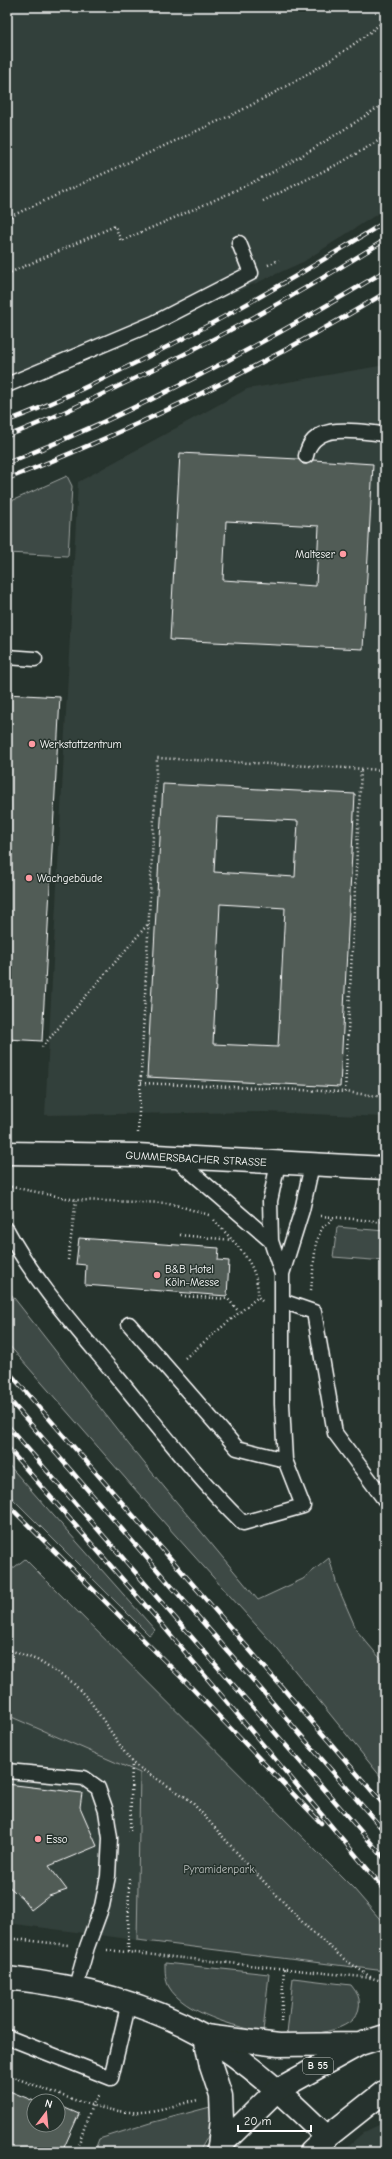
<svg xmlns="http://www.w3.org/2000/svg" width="392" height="2159" font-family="'Comic Neue',sans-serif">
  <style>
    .built { fill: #333f3a }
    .green { fill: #3e4944; stroke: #9ea4a2 }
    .building { fill: #515c57; stroke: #fff; fill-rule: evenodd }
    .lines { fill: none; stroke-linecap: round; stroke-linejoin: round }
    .service-casing { stroke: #fff; stroke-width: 17 }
    .tertiary-casing { stroke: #fff; stroke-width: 25 }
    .secondary-casing { stroke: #fff; stroke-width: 25 }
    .primary-casing { stroke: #fff; stroke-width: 25 }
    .path { stroke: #fff; stroke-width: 2.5; stroke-dasharray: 1 3; stroke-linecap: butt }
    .service { stroke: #26332d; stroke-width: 14 }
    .tertiary { stroke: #26332d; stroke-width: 22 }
    .secondary { stroke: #26332d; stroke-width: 22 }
    .primary { stroke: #26332d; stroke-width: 22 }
    .rail-casing { stroke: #fff; stroke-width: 4.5 }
    .rail { stroke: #26332d; stroke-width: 3; stroke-dasharray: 9; stroke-linecap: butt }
    .poi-dot { fill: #ff9aa2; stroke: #26332d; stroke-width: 1.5 }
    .labels { text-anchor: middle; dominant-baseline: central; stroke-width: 3; stroke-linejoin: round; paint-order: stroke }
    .shield { fill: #26332d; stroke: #bec2c0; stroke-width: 1 }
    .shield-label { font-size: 10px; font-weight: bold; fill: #fff }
    .poi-label { font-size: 11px; fill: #fff; stroke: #26332d; text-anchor: start }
    .street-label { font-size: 11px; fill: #fff; stroke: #26332d }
    .park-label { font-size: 11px; fill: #bbbfbe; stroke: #26332d }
  </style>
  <rect width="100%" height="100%" fill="#26332d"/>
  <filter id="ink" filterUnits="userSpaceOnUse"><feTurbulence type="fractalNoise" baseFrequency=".025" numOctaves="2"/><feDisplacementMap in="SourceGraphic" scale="8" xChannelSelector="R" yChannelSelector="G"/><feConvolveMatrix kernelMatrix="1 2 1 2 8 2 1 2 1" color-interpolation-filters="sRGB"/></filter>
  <g filter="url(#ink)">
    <!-- built -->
    <path class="built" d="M7 7H385V209L303 262 7 395Z
      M385 365V1117L264 1112 45 1115 78 482 247 389Z
      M7 1715 140 1773 137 1940 7 1923Z
      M385 2122V2152H341L364 2132Z"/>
    <!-- green -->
    <path class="green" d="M67 476 72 486 68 556 7 553V503Z
      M337 1227 385 1231V1261L333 1257Z
      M7 1289 130 1446 258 1600 303 1579 329 1558 337 1585 357 1631 385 1664V1782L274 1645 168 1527 7 1343Z
      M7 1463 155 1630 149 1635 7 1493Z
      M25 1559 354 1889 385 1925V1971L137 1940 140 1773 7 1715V1573Z
      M165 1963 269 1974 263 2032C236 2027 184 2013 169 1987 165 1980 165 1971 165 1963Z
      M293 1978 351 1985C354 1989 358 1994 359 1999 365 2032 309 2036 287 2034Z
      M214 2106 211 2131 199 2152H94L99 2139 150 2123Z"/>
    <!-- building -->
    <path class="building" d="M180 453 298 459 303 464H307L313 460 373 464 363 649 170 640ZM226 521 319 526 316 586 223 580Z
      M7 694 60 697 42 1041 7 1039Z
      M163 784 355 794 340 1087 147 1077ZM217 817 298 821 295 877 214 872ZM220 904 285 908 278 1047 213 1044Z
      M79 1238 219 1248 218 1260 229 1261 227 1296 85 1285 86 1265 76 1264Z
      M7 1784 82 1793 80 1807 97 1846 49 1866 67 1890 49 1896 31 1910 22 1898 7 1885Z
      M7 2090 34 2101V2125H58V2105L79 2114 62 2152H7Z"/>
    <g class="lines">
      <!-- service casing -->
      <g class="service-casing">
        <path id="service" d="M7 385 154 323 251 273 239 243
          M306 456C313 420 358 432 385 434
          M7 657 35 659
          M174 1157 271 1241
          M278 1163 270 1201 271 1241 282 1274
          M7 1230C36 1284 79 1331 118 1378 158 1427 197 1478 243 1523L303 1506 285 1460 282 1404V1274L302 1210 312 1165
          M282 1301 314 1312 335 1433 384 1499
          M129 1324 237 1448 285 1460
          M7 1771 84 1778 98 1788 106 1811 110 1838 108 1876 102 1906 87 1947 75 1990
          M7 2037 111 2078 129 2002"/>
      </g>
      <!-- tertiary casing -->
      <g class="tertiary-casing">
        <path id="tertiary" d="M7 1153 137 1155 385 1168"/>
      </g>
      <!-- secondary casing -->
      <g class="secondary-casing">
        <path id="secondary" d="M7 1978C74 1985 144 2002 203 2035 249 2062 289 2100 327 2137"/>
      </g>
      <!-- primary casing -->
      <g class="primary-casing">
        <path id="primary" d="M219 2147 222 2119 221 2096 211 2066 205 2036 279 2045 360 2044
          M217 2152 219 2147 277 2090 360 2044 385 2036
          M311 2152 327 2137 385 2091"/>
      </g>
      <!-- path -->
      <path class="path" d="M263 201 342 162 385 137
        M7 218 236 113C288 86 340 58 385 20
        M268 265 279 260
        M7 274 115 226 121 241C171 219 222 198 271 173 310 152 348 127 385 103
        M42 1047 148 924
        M141 1083 345 1092 385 1097
        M345 1092 361 769
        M138 1133 157 758 385 770
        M7 1186 76 1200 169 1203 209 1215
        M321 1216 385 1222
        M214 1220C235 1244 259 1263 258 1297L262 1301
        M180 1235 232 1240
        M68 1260 76 1200
        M311 1290 316 1243 322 1228 334 1218
        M181 1296 228 1299 239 1312
        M185 1358 258 1297
        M7 1649 37 1660 72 1682 90 1701 132 1763 190 1800 248 1865 309 1929 344 1959 372 1978
        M130 1831 132 1763
        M7 1938 68 1945
        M107 1950 372 1978 385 1982
        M128 1952 129 1878
        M281 2022 284 1968
        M7 2075C48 2089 100 2115 143 2112 161 2110 180 2104 198 2100
        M76 2152 92 2105 100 2093"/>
      <!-- service -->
      <use href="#service" class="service"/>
      <!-- tertiary -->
      <use href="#tertiary" class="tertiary"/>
      <!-- secondary -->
      <use href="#secondary" class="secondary"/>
      <!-- primary -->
      <use href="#primary" class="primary"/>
      <!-- rail casing -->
      <g class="rail-casing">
        <path id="rail" d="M7 421C44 408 80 390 115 373 208 328 297 277 385 222
          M7 436C47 421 85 403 123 384 213 342 300 293 385 240
          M7 463C141 410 262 345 385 271
          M7 479C138 428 265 365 385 293
          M7 1370 385 1806
          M7 1397 385 1832
          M7 1425 385 1859
          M7 1447 159 1621 385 1890
          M7 1504 189 1685 321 1823"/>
      </g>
      <!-- rail -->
      <use href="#rail" class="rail"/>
    </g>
  </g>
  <!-- markers -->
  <g class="poi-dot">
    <circle cx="343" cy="554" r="4"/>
    <circle cx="32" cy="744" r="4"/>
    <circle cx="29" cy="878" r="4"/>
    <circle cx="157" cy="1275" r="4"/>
    <circle cx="38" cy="1839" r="4"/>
  </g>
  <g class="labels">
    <!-- shield labels -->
    <rect class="shield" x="303" y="2058" width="30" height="16" rx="3"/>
    <g class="shield-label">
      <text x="318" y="2066">B 55</text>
    </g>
    <!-- poi labels -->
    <g class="poi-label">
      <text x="335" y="554" text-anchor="end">Malteser</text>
      <text x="40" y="744">Werkstattzentrum</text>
      <text x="37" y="878">Wachgebäude</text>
      <text x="165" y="1269">B&amp;B Hotel<tspan x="165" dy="13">Köln-Messe</tspan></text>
      <text x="46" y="1839">Esso</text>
    </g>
    <!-- street labels -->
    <g class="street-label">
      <text transform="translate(196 1159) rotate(3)">GUMMERSBACHER STRASSE</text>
    </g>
    <!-- park labels -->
    <g class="park-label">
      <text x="219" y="1869">Pyramidenpark</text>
    </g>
  </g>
  <!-- margin -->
  <rect width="392" height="2159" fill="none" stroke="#26332d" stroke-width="24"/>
  <rect x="12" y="12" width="368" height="2135" fill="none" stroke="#fff" stroke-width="1.5" filter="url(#ink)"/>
  <!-- north arrow -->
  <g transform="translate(46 2113) rotate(16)"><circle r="19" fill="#26332d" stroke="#7d8581"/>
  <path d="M0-3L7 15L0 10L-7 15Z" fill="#ff9aa2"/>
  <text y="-6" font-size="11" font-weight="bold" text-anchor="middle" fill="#ffffff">N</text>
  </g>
  <!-- scale -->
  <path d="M238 2125v6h73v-6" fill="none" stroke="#ffffff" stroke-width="2"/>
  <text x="244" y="2125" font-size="12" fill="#ffffff" stroke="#26332d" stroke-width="3" paint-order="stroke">20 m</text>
</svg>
